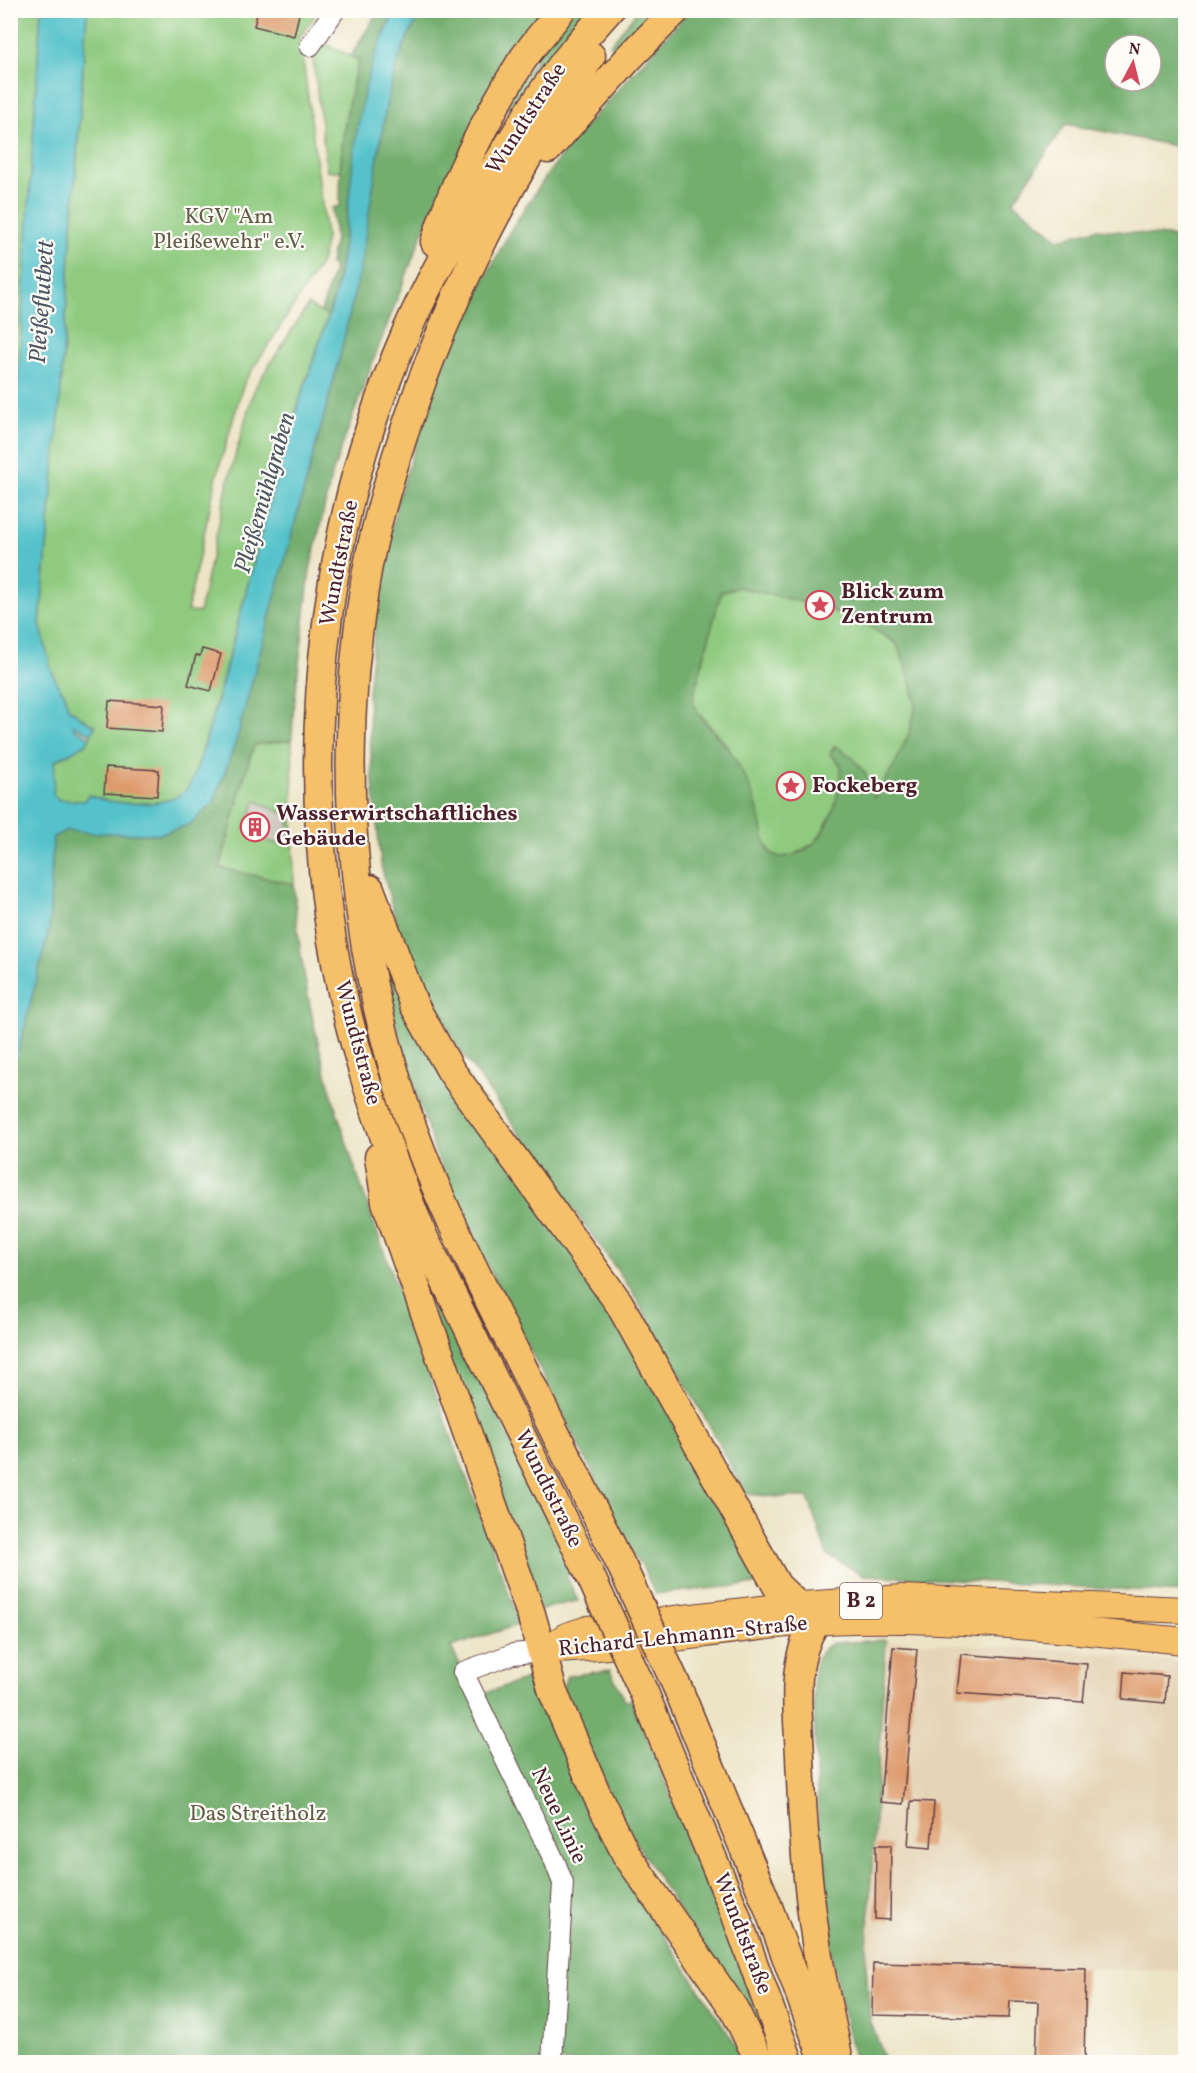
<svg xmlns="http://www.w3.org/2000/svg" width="1196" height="2073" font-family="Vollkorn,serif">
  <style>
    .built { fill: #e5d5b7 }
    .industrial { fill: #c9c3b8 }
    .green { fill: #8fca7f; stroke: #6c7455; stroke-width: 1.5; fill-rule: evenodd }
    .forest { fill: #73ae6e; stroke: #5e664c; stroke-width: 1.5; fill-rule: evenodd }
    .water { fill: #55c2cb; stroke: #50707b; stroke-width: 1.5 }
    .building { fill: #dd9a6b }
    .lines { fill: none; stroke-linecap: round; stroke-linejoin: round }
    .minor-casing { stroke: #623d42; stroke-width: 22 }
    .major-casing { stroke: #623d42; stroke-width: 28 }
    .highway-casing { stroke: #623d42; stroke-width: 31 }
    .minor { stroke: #fff; stroke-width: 20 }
    .major { stroke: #f6c06b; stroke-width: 26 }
    .highway { stroke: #f6c06b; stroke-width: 28 }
    .highway-bridge-casing { stroke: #623d42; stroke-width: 31; stroke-linecap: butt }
    .highway-bridge { stroke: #f6c06b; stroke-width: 28 }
    .labels { text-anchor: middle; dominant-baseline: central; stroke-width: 4.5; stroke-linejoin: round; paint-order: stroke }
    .shield { fill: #fdfcf7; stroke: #806168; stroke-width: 1.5 }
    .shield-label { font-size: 21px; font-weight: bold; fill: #4a1f2b }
    .street-label { font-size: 22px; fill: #4a1f2b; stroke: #fdfcf7 }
    .park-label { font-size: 22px; fill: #625b48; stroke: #fdfcf7 }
    .poi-label { font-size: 22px; font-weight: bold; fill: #4a1f2b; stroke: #fdfcf7; text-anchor: start }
    .water-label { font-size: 24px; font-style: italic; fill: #4e5863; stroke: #fdfcf7 }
  </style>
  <rect width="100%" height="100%" fill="#fdfcf7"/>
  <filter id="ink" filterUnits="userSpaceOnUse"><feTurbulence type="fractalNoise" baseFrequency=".0167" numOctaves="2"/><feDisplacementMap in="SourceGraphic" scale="12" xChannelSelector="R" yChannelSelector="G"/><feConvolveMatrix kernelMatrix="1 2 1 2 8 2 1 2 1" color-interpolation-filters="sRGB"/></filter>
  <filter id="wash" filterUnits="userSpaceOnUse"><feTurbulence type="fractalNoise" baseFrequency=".008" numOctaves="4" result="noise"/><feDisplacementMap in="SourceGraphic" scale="24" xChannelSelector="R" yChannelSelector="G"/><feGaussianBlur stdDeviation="1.35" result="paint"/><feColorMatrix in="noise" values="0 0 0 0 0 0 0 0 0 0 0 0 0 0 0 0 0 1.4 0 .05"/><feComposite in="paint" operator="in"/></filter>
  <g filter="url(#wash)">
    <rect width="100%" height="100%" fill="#ede4c6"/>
    <!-- built -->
    <path class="built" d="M886 1640 1089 1652 1185 1663V1971L866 1963Z"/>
    <!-- industrial -->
    <path class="industrial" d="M256 801 289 816 290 846 270 842 244 830Z"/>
    <!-- green -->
    <path class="green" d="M11 11H41L11 510Z
      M87 11H318L300 37 323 212 326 238 321 263 245 381 241 392 217 475 187 611 199 613 229 478 252 396 256 386 308 305 328 316C314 359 298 402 285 446 260 532 240 619 215 706 211 723 196 781 185 791 165 809 111 805 88 795L85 801 58 800 53 794 55 761 86 744 96 725 94 724 93 725 68 708 65 694 57 684 50 666 40 623 59 415Z
      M323 43 359 60C348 97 342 133 340 171H327L313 58Z
      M738 587C778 596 869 613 896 643 902 648 904 661 906 668 911 679 917 695 916 708 912 740 891 771 874 798L852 757 834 746 830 754 841 765 840 789 833 812 816 842 794 855 780 858 771 853 765 842 759 813 729 748 694 708 693 698 721 592Z
      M292 740 294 884 220 868 244 777 254 745ZM256 801 289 816 290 845 270 842 244 830Z"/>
    <!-- forest -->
    <path class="forest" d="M378 11H396L386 28 358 125 341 261 335 294 328 316 321 312 334 269 330 263 335 238 332 208 340 206C340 154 344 111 359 60L351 56Z
      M422 11H541L509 56 427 222 372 364 332 474 310 570 293 716 292 740 254 745 244 777 220 868 294 884C301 1026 352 1163 400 1296 440 1405 480 1515 520 1624L451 1647 476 1696 530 1678 593 1816 640 1899 747 2062H11L10 1106 13 1072 49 929 53 837 67 830 92 833 160 834 214 802 236 741 338 363 359 274 386 107 396 66 407 38Z
      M567 11H591L516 113 504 106Z
      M637 11H660L621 54 610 45Z
      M689 11H1185V148L1066 124 1013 202 1059 239 1097 229 1185 238V1593L863 1575 827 1555 808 1497H779L746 1494 711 1428 630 1288 459 1049 428 994 401 940 381 865 372 771 368 693 379 587 397 503 432 392 463 320 510 231 547 175 572 141ZM1115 45H1151V81H1115ZM738 587 820 606 868 625 897 644 911 681 916 706 909 733 893 768 874 798 865 773 852 757 835 746 830 754 841 765C840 798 828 849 789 856 782 857 777 858 771 853 766 849 764 839 763 833 757 801 750 785 734 757 723 737 696 721 693 698L721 592Z
      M374 926 612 1307 768 1583 655 1594 641 1563H638L469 1229 437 1158 416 1093 391 1006Z
      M411 1255 433 1287 491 1400 572 1572 566 1574 578 1601 554 1606 539 1611Z
      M886 1640 866 1963 870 2020 886 2062H855C845 2021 835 1980 829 1938 817 1852 816 1765 813 1679 815 1662 817 1652 832 1643Z
      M610 1670 625 1701 631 1700C681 1820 731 1940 775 2062L616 1811 563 1687 567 1676Z"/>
    <!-- water -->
    <path class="water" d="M41 11H87L59 415 40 623 50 666 57 684 65 694 68 708 95 727 91 734 73 725 74 728 90 737 86 744 55 761 53 794 59 800 84 801 88 795C111 805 165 809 185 791 197 781 218 698 223 679 245 601 263 521 286 444 297 407 310 371 322 335 326 321 333 306 336 291 351 221 349 147 368 78 374 55 385 32 396 11H422L407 38 396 66 386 107 359 274 338 363 236 741 214 802 189 825 160 834 92 833 67 830 53 837 49 929 13 1072 11 1106 10 510Z"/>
    <g id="blocks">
      <!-- building -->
      <path class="building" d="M258 10H300L294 36 254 26Z
        M202 649 221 654 211 691 188 685 196 655 200 656Z
        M109 701 164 705 162 732 107 728Z
        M106 767 159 770 157 796 104 793Z
        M251 818 264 824 258 837 245 831Z
        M893 1647 917 1649 903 1804 880 1802Z
        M961 1654 1087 1664 1083 1702 957 1693Z
        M1125 1672 1167 1676 1165 1703 1123 1699Z
        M911 1801 934 1802 931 1848 908 1846Z
        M876 1845H891L890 1920 875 1919Z
        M873 1963 1086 1968 1084 2062H1036L1038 2002 1010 2001 1009 2018 872 2015Z"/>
    </g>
  </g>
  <g filter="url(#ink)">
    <use href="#blocks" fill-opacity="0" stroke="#623d42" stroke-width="1.5"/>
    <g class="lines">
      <!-- minor casing -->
      <g class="minor-casing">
        <path id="minor" d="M310 46 335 10
          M542 1651 513 1654 463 1672 555 1862 563 1883 552 2062"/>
      </g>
      <!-- major casing -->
      <g class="major-casing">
        <path id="major" d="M552 1650C653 1646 753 1622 855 1620 965 1618 1076 1631 1186 1641
          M542 1651 566 1636 588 1629 787 1606 902 1598 1186 1610"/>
      </g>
      <!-- highway casing -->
      <g class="highway-casing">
        <path id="highway" d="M591 56C511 174 448 297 404 433 388 482 373 532 365 583 339 743 348 910 393 1067 420 1165 469 1260 514 1350 551 1423 587 1496 623 1569
          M548 149 628 59 676 10
          M435 242C455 180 486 118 521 62 533 44 548 28 561 10
          M370 889 414 1005 451 1071 619 1303 777 1586 797 1605
          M379 1157 386 1202 531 1614 553 1692 597 1795 626 1854 734 2009 760 2062
          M589 1573 423 1236C380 1132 343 1026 328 914 302 719 327 514 406 333 430 278 459 227 490 176 516 133 542 89 574 50 585 36 597 24 609 10
          M815 1623C790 1663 798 1711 800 1756 802 1816 807 1882 816 1942 821 1982 832 2022 839 2062
          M679 1691 767 1904 824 2060
          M645 1695 734 1910 789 2062"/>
      </g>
      <!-- minor -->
      <use href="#minor" class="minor"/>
      <!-- major -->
      <use href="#major" class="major"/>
      <!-- highway -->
      <use href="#highway" class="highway"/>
      <!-- highway-bridge casing -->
      <g class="highway-bridge-casing">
        <path id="highway-bridge" d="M623 1569 679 1691
          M589 1573 645 1695"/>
      </g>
      <!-- highway-bridge -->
      <use href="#highway-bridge" class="highway-bridge"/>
    </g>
  </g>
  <!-- icons -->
  <defs>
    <g id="sight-ring" transform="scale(1.5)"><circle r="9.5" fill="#fdfcf7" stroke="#d1495b" stroke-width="1.5"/><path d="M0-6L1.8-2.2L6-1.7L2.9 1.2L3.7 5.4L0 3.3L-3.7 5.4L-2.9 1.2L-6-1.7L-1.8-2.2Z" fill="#d1495b"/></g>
    <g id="building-ring" transform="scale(1.5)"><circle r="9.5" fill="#fdfcf7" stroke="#d1495b" stroke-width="1.5"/><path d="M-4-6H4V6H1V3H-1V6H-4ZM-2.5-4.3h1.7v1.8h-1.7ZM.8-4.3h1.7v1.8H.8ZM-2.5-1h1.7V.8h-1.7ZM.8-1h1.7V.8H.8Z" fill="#d1495b"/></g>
  </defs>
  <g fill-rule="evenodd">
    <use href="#sight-ring" x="820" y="605"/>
    <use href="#sight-ring" x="791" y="786"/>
    <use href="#building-ring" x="255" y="827"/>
  </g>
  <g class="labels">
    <!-- shield labels -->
    <rect class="shield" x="840" y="1583" width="42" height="36" rx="4.5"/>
    <g class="shield-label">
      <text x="861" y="1601">B 2</text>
    </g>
    <!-- street labels -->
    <g class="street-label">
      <text transform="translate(527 119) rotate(-57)">Wundtstraße</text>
      <text transform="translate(340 563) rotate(-79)">Wundtstraße</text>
      <text transform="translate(357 1043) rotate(75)">Wundtstraße</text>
      <text transform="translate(548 1489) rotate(64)">Wundtstraße</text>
      <text transform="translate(683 1637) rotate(-6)">Richard-Lehmann-Straße</text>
      <text transform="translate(558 1816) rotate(65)">Neue Linie</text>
      <text transform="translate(742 1934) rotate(69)">Wundtstraße</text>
    </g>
    <!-- park labels -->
    <g class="park-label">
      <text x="229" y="217">KGV "Am<tspan x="229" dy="25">Pleißewehr" e.V.</tspan></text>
      <text x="258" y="1814">Das Streitholz</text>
    </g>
    <!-- poi labels -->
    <g class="poi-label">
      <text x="841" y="592">Blick zum<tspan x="841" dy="25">Zentrum</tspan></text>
      <text x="812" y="786">Fockeberg</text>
      <text x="276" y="814">Wasserwirtschaftliches<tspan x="276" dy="25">Gebäude</tspan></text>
    </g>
    <!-- water labels -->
    <g class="water-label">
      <text transform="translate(43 302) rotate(-86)">Pleißeflutbett</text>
      <text transform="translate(266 493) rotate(-74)">Pleißemühlgraben</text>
    </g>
  </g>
  <!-- margin -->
  <rect width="1196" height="2073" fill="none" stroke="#fdfcf7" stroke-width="36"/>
  <!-- north arrow -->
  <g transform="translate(1133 63) rotate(7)"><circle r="28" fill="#fdfcf7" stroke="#b5a4a5" stroke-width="1.5"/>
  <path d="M0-4.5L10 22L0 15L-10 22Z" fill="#d1495b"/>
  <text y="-9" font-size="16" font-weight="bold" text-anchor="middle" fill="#4a1f2b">N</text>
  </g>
</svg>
